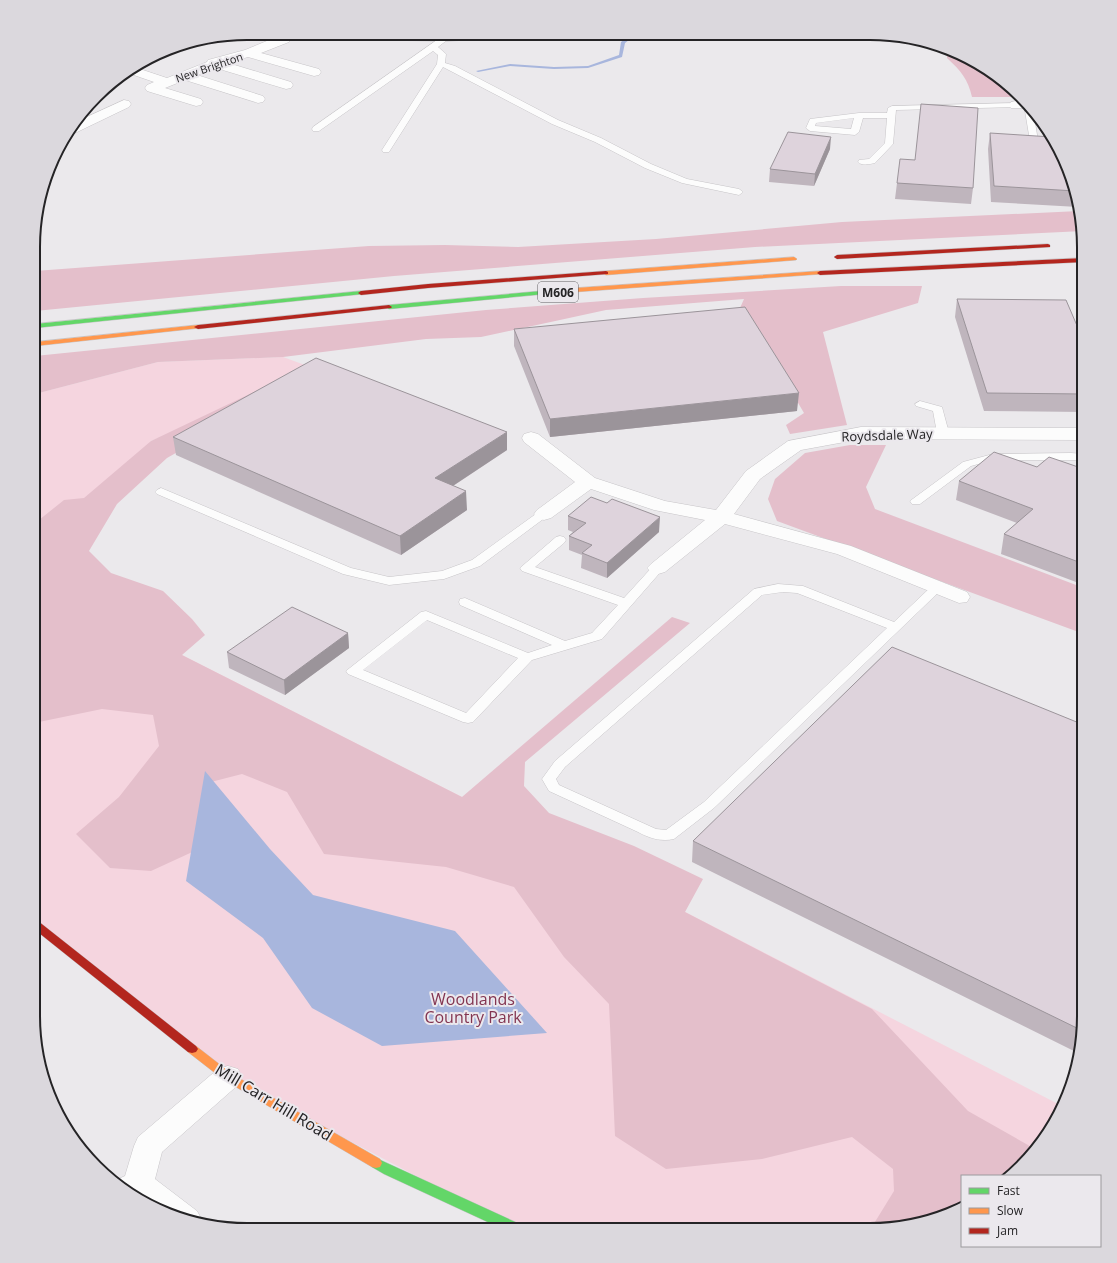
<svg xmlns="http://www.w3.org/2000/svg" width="1117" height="1263" font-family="'Open Sans',sans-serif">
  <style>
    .green { fill: #f5d5df }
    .forest { fill: #e4bfcb }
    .water { fill: #a8b6dd }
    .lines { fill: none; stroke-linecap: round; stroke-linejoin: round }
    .stream { fill: #a8b6dd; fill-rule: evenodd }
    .lane-casing { stroke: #c7c5c8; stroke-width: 1 }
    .street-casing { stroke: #c7c5c8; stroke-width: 1 }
    .fast-casing { stroke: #c7c5c8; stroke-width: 1 }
    .slow-casing { stroke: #c7c5c8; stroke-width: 1 }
    .jam-casing { stroke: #c7c5c8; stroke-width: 1 }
    .lane { fill: #fcfcfc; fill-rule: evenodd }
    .street { fill: #fcfcfc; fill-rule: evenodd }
    .fast { fill: #63d668; fill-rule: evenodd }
    .slow { fill: #ff974d; fill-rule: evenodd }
    .jam { fill: #b3261e; fill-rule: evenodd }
    .wall { fill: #bfb5bd }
    .shaded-wall { fill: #9b949a }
    .building { fill: #ded3dc; stroke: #9b949a }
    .labels { text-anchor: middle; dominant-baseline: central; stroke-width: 4; stroke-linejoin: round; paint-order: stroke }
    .far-street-label { font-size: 11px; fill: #252426; stroke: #ebe8ed }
    .shield { fill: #ebe8ed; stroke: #605f62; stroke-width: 1 }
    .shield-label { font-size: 12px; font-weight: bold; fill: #252426 }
    .street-label { font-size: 13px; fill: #252426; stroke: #ebe8ed }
    .near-park-label { font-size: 16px; fill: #833551; stroke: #ebe8ed }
    .near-street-label { font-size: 16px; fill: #252426; stroke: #ebe8ed }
    .rim { fill: none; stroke: #252426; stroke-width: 2 }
  </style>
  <rect width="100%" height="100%" fill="#ebe9ec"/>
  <!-- green -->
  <path class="green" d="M283 357 324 372 151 441 61 564 182 655 462 797 1062 1106 1055 1123 1021 1167 1010 1176H962V1207L883 1230H519L228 1077 34 924 35 394 158 362Z"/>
  <!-- forest -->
  <path class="forest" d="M947 52 977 62 1012 88 1015 97H972C968 79 961 71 947 58Z
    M1079 211 1083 231 755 247 394 276 35 311V271L369 246 445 245 518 247 656 239 842 222Z
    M841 286H922L918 303 823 332 847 425 790 434 786 425 804 413 750 321 740 308 744 299 606 310 481 337 426 339 283 357 158 362 35 394V356L486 310 643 298Z
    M296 372 306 379 167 458 117 504 89 551 111 573 163 591 192 619 205 635 182 655 462 797 672 617 690 623 525 762 524 786 549 813 634 846 703 879 685 912 872 1009 968 1111 1035 1149 1021 1167 1010 1176H962V1207L938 1219 883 1230H870L894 1191 893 1169 852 1137 762 1159 666 1169 615 1136 609 1004 564 957 514 887 446 867 324 854 287 792 242 774 207 783 201 848 151 871 110 868 76 834 119 797 159 746 153 715 102 709 34 723V524L64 500 84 498 151 441Z
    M850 445H886L866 487 875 509 1084 588V634L777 521 768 499 775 479 805 453Z"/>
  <!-- water -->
  <path class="water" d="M205 771 270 849 313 895 455 931 547 1033 382 1046 312 1008 263 938 186 881Z"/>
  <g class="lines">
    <!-- stream -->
    <path class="stream" d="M632 34H637L625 43 622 57 588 68 554 69 510 66 478 72 476 71 510 64 554 67 588 66 619 55 621 42Z"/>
    <!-- lane casing -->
    <g class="lane-casing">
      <path id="lane" d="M444 35H450L451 37 438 47 446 54 445 63 455 66 558 120 601 138 651 164 687 179 739 189 743 192 739 195 682 183 645 168 595 142 552 124 443 67 389 152H383L382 150 437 64 438 55 433 51 319 131H313L312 129 313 127Z
        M1016 103 1020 105 1019 107 896 110 893 144 875 163C870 164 861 166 858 162L859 160 869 159 885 143 887 118H863L859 132 855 135 810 131 806 128 810 119 859 113H887L888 108 892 106ZM854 118 851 129 815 126 816 123Z
        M1025 103H1027L1033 110 1039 147 1035 150 1031 147 1024 105Z
        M920 401 942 407 949 433 947 435 943 436 937 433 933 411 916 406 915 404Z
        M1071 453 1084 454V460H993L971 466 920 504H912L910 501 963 462 993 454Z
        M161 488 351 568 389 577 442 571 472 560 540 511H548L550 514 480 566 444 579 389 585 343 574 157 494 155 492 157 490Z
        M560 536 564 537 566 540 564 543 535 567 624 598 654 565H662L664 568 602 639 532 660 473 722 468 723 463 722 348 674 346 671 421 612 426 611 528 653 552 645 460 605 459 602 460 599 465 598 565 641 592 633 618 605 522 571 520 568 556 537ZM427 620 518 658 466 713 363 670Z
        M778 584 803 586 894 622 933 585H941L943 588 714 808 674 839C661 842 649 838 638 832L549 791 542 779 555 761 754 589ZM783 592 797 593 887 628 704 802 666 830 656 829 559 785 556 779 565 767 762 595Z"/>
    </g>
    <!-- street casing -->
    <g class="street-casing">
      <path id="street" d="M247 33 521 34 519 37 515 38 447 41 291 39 289 42 261 53 319 69 321 72 319 75 314 76 248 57 228 63 291 82 293 85 291 88 286 89 216 68 197 75 263 96 265 99 263 102 258 103 185 80 165 88 201 99 203 102 201 105 196 106 147 91 145 88 147 85 154 82 128 73 137 68 167 78 207 62 208 60 245 50 274 38H242L236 35Z
        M124 100 129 101 131 104 129 107 75 133 67 134 78 121Z
        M1016 101H1025L1031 108H1011L1009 105 1011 102Z
        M861 427 1084 428V440L861 439 801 450 760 479 734 514 851 546 967 592 970 597 967 602 959 603 837 554 725 524 665 572 658 574 651 572 647 568 651 564 705 520 654 510 591 489 551 518 544 520 537 518 534 514 537 510 575 482 524 442 522 438 524 434 531 432 538 434 595 478 665 501 716 510 746 471 788 441Z
        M228 1066 238 1069 242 1077 238 1085 162 1152 155 1179 197 1211 202 1220 200 1223 179 1219 140 1201 114 1181 125 1176 134 1146 138 1137 218 1069Z"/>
    </g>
    <!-- fast casing -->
    <g class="fast-casing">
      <path id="fast" d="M575 288 578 290 577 291 389 309 386 307 389 305Z
        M361 291 364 293 363 294 35 328V324Z
        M376 1158 524 1226 525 1230H505L384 1174 372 1167 370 1163 372 1159Z"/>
    </g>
    <!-- slow casing -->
    <g class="slow-casing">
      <path id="slow" d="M794 257 797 259 796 260 606 275 603 273 606 271Z
        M820 271 822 272V274L575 292 572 290 575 288Z
        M198 325 200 326V328L35 346V342Z
        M192 1045 196 1046 232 1074 380 1159 382 1163 380 1167 376 1168 372 1167 224 1080 188 1052 186 1049 188 1046Z"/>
    </g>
    <!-- jam casing -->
    <g class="jam-casing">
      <path id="jam" d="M1048 244 1050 245V247L837 259 834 257 837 255Z
        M1084 258V262L820 275 817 273 820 271Z
        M606 271 608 272V274L428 288 361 295 358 293 361 291 428 284Z
        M389 305 392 307 391 308 198 329 194 327 198 325Z
        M34 920 38 921 196 1046 198 1049 196 1052 192 1053 188 1052 34 929Z"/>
    </g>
    <!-- lane -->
    <use href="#lane" class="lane"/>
    <!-- street -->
    <use href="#street" class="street"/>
    <!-- fast -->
    <use href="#fast" class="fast"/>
    <!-- slow -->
    <use href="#slow" class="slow"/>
    <!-- jam -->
    <use href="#jam" class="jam"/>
  </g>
  <!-- wall -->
  <path class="wall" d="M990 133 1073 179 1078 207 991 202 988 149Z
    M830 149 814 186 769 182 770 169Z
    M915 160 973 188 971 204 895 199 897 183Z
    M957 299 1084 342V412L984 411 955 317Z
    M514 329 797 411 550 437 514 346Z
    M173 437 507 450 453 486 467 510 401 555 176 455Z
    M1037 467 1084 469V585L1001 554 1004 534 1017 523 956 500 959 481Z
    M568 516 659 532 607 578 581 568 582 555 569 550V536L573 532 568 530Z
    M348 633 349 648 285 695 229 668 227 652Z
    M693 841 1084 1029 1080 1054 692 862Z"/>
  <!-- shaded-wall -->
  <path class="shaded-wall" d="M831 137 830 149 814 186 815 174Z
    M799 393 797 411 550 437V419Z
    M507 432V450L436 497 435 478Z
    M466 491 467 510 401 555 400 536Z
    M660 517 659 532 607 578V563Z
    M348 633 349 648 285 695 284 680Z"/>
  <!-- building -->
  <path class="building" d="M921 104 978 108 973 188 897 183 900 159 915 160Z
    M788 132 831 137 815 174 770 169Z
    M990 133 1052 137 1073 179 1075 191 994 186Z
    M957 299 1066 300 1084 342V394L987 393Z
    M745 307 799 393 550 419 514 329Z
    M316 358 507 432 435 478 466 491 400 536 173 437Z
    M994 452 1037 467 1049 457 1084 469V564L1004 534 1033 509 959 481Z
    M591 497 607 503 612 499 660 517 607 563 582 553 592 545 569 536 586 523 568 516Z
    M292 607 348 633 284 680 227 652Z
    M892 647 1084 725 1083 1031 693 841Z"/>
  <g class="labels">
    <!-- far-street labels -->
    <g class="far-street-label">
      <text transform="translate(209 67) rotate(-19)">New Brighton</text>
    </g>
    <!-- shield labels -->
    <rect class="shield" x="538" y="282" width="40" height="20" rx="3"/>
    <g class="shield-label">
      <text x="558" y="292">M606</text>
    </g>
    <!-- street labels -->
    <g class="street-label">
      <text transform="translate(887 435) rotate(-2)">Roydsdale Way</text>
    </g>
    <!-- near-park labels -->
    <g class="near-park-label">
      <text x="473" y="999">Woodlands<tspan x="473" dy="18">Country Park</tspan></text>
    </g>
    <!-- near-street labels -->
    <g class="near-street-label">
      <text transform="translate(274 1102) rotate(31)">Mill Carr Hill Road</text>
    </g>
  </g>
  <!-- crop -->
  <path d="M0 0H1117V1263H0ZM247 40H870A207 207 0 0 1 1077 247V1016A207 207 0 0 1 870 1223H247A207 207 0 0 1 40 1016V247A207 207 0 0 1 247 40Z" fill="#dbd8dd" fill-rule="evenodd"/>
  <path class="rim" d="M247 40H870A207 207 0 0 1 1077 247V1016A207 207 0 0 1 870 1223H247A207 207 0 0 1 40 1016V247A207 207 0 0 1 247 40Z"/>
  <!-- legend -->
  <rect x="961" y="1175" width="140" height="72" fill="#ebe8ed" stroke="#9c9a9d"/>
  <rect x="969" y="1188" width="20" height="6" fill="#63d668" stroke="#9c9a9d"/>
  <text x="997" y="1195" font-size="12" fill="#252426">Fast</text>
  <rect x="969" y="1208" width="20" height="6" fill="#ff974d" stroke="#9c9a9d"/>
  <text x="997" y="1215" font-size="12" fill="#252426">Slow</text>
  <rect x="969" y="1228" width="20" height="6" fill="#b3261e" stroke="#9c9a9d"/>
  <text x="997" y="1235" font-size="12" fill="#252426">Jam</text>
</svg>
